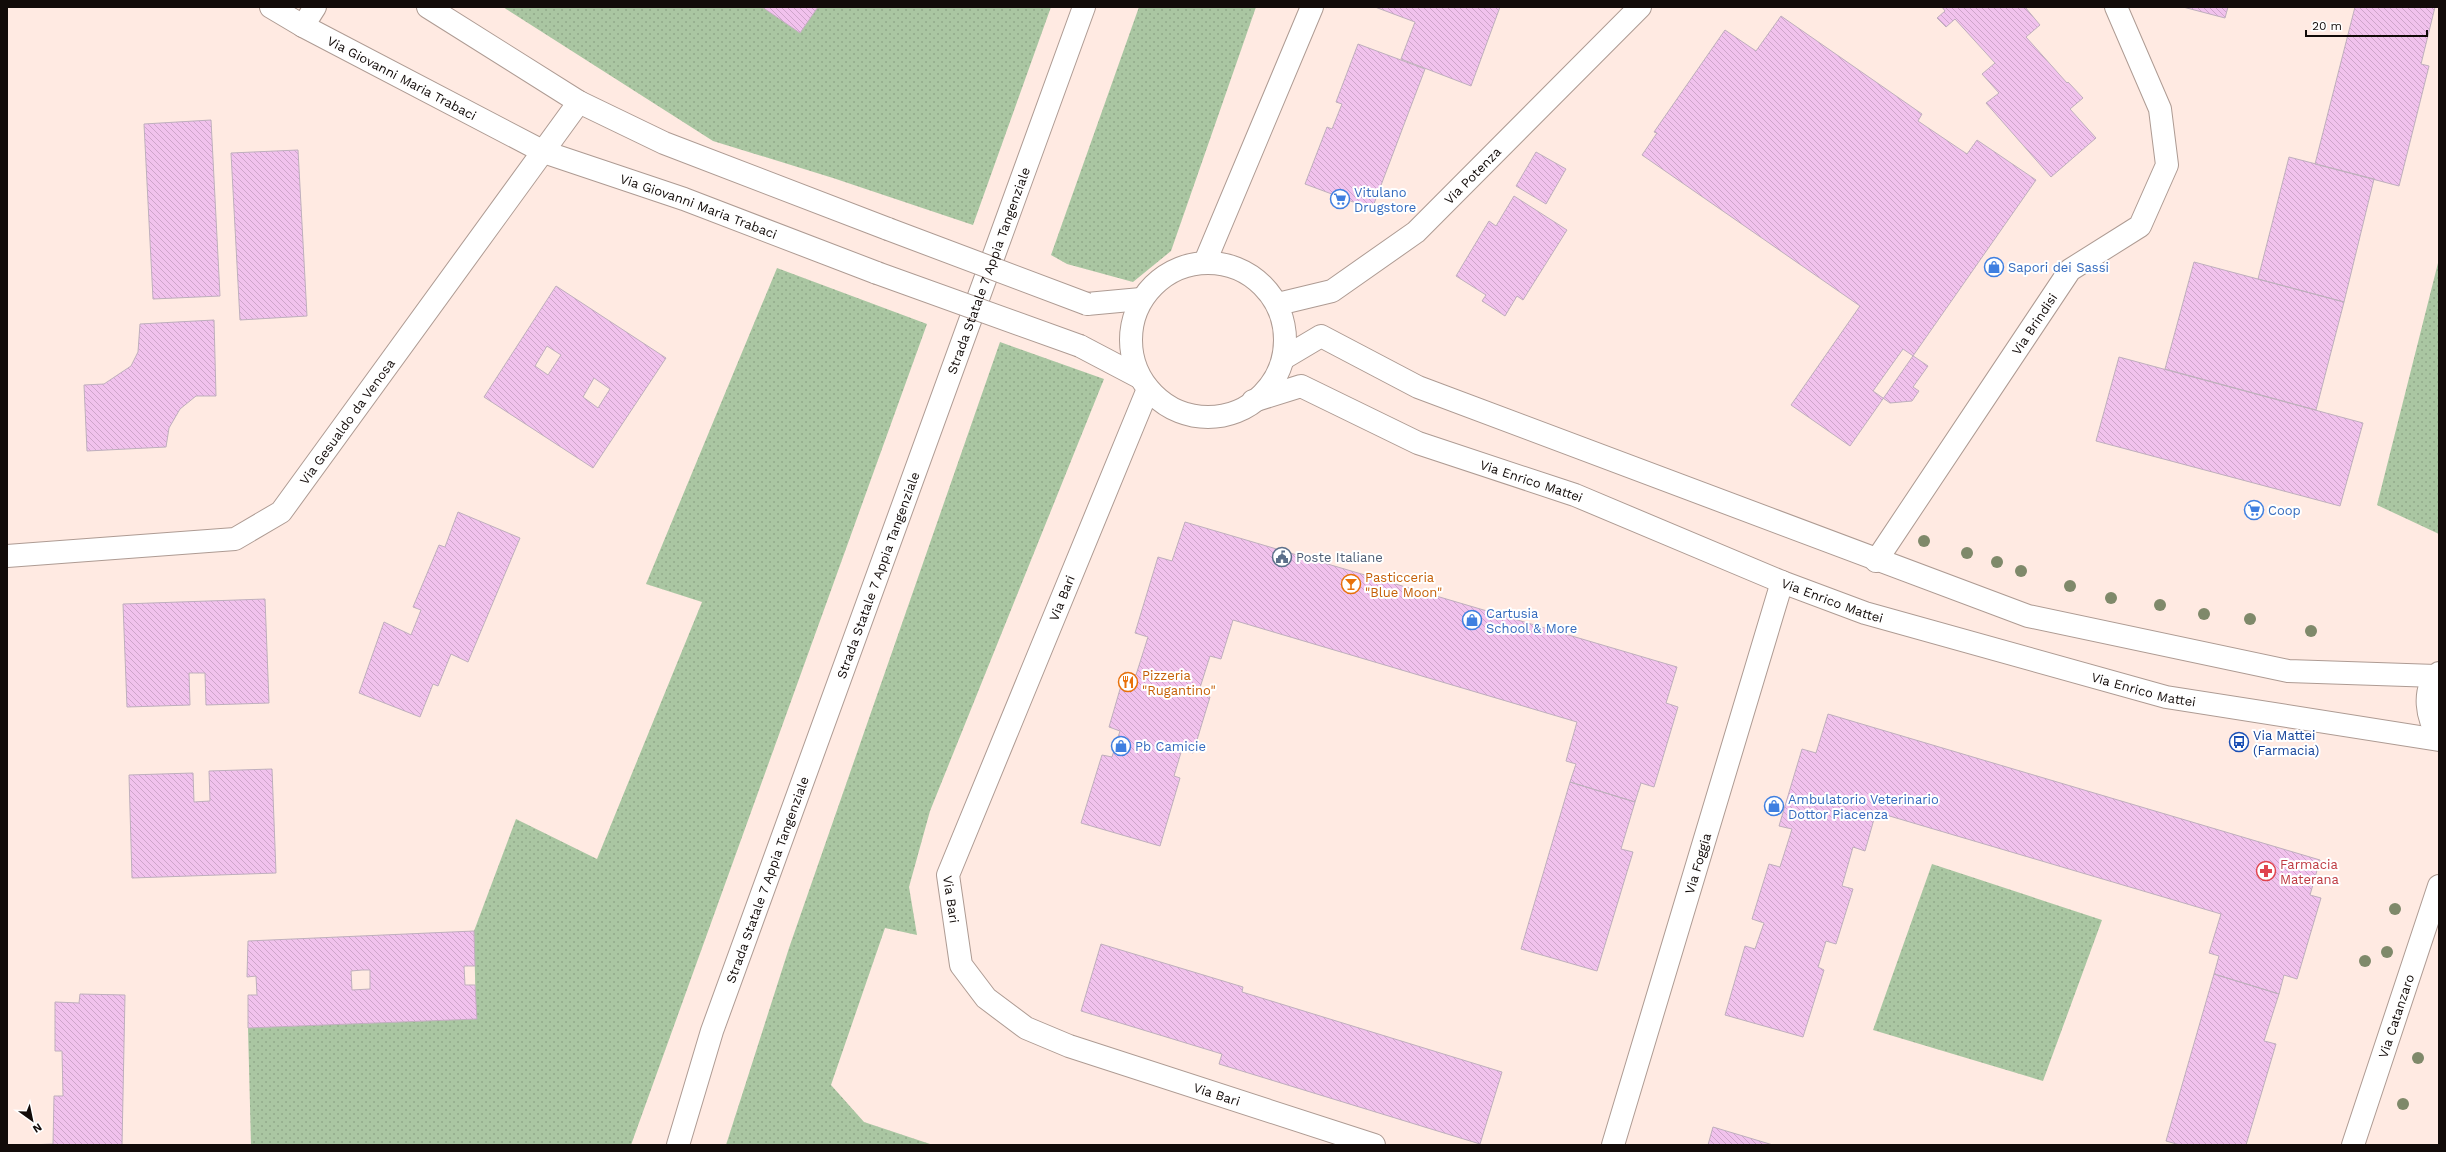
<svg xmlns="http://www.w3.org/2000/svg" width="2446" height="1152" font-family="'Work Sans',sans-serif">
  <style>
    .grass { fill: url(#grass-dots) }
    .building { fill: url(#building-back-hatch); stroke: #bfafbd; fill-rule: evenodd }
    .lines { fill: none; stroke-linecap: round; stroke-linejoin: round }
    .minor-casing { stroke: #ae9b93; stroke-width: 24 }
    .tertiary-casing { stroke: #ae9b93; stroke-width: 24 }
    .trunk-casing { stroke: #ae9b93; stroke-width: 24 }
    .minor { stroke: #fff; stroke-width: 22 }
    .tertiary { stroke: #fff; stroke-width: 22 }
    .trunk { stroke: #fff; stroke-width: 22 }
    .tertiary-bridge-casing { stroke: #ae9b93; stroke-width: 24; stroke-linecap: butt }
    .tertiary-bridge { stroke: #fff; stroke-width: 22 }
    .tree { fill: #7f896a }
    .labels { text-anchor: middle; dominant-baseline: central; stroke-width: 4; stroke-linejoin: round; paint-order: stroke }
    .street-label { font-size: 13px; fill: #120b09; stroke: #fff }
    .shop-label { font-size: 13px; fill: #366cbe; stroke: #fff; text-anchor: start }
    .service-label { font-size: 13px; fill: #4e5e75; stroke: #fff; text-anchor: start }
    .food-label { font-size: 13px; fill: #c56008; stroke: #fff; text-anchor: start }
    .transit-label { font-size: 13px; fill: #164399; stroke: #fff; text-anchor: start }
    .health-label { font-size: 13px; fill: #be3a42; stroke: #fff; text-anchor: start }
  </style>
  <defs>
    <pattern id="grass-dots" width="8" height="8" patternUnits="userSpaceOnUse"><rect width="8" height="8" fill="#aac6a2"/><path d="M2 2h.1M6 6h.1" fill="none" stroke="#91a98a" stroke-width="1.8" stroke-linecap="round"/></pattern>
    <pattern id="building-back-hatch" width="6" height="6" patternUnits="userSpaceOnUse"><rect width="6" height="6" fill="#f1c2ed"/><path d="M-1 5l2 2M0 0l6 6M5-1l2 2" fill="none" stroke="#cea5ca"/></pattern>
  </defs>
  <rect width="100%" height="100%" fill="#ffeae2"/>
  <!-- grass -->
  <path class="grass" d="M503 7H762L800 33 818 7H1051L973 225 833 178 713 141Z
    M1139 7H1256L1171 251 1133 282 1067 264 1051 255Z
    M2439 259V534L2377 505Z
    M777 268 927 324 631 1145H251L248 1028 476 1019 474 931 516 819 597 859 702 602 646 584Z
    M1000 342 1104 379 930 811 909 887 917 935 885 928 831 1085 864 1122 933 1145H726L789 948Z
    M1932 864 2102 920 2043 1081 1873 1030Z"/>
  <!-- building -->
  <path class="building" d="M762 7H818L800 33Z
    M1375 7H1500L1471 86 1401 59 1415 22Z
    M1942 7H2025L2040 25 2026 37 2067 83 2068 82 2083 98 2070 109 2096 138 2051 177 1986 103 1999 93 1982 74 1995 63 1955 19 1946 27 1937 18 1945 11Z
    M2183 7H2228L2225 18Z
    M2355 7H2435L2421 64 2429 66 2399 186 2315 164Z
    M1781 16 1922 114 1918 121 1967 154 1977 140 2036 180 1850 446 1791 405 1860 306 1642 155 1657 133 1654 132 1725 30 1756 51Z
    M1358 44 1425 69 1372 209 1305 184 1327 127 1332 129 1342 104 1336 102Z
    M211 120 220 296 153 299 144 124Z
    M298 150 307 316 240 320 231 153Z
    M1536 152 1566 169 1546 204 1516 186Z
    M2289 157 2374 179 2344 302 2258 279Z
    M1514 196 1567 230 1523 300 1517 296 1505 316 1482 301 1486 295 1456 276 1489 221 1496 226Z
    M2194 262 2344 302 2316 410 2165 369Z
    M556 286 666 358 593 468 484 397ZM547 346 561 355 548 375 535 366ZM594 378 610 389 598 408 583 397Z
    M214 320 216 396H196L180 409 169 428 166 447 87 451 84 385 104 384 131 366 138 352 140 324Z
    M1903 349 1928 366 1913 387 1919 391 1912 401 1890 403 1873 391Z
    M2119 357 2363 423 2340 506 2096 441Z
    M458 512 520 538 468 662 451 654 438 686 433 684 420 717 359 693 384 622 411 635 421 610 413 607 439 545 445 547Z
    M1185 522 1677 667 1666 703 1678 707 1654 787 1641 783 1635 802 1570 782 1576 764 1566 761 1577 722 1233 620 1221 659 1210 656 1198 694 1210 697 1193 753 1182 749 1174 776 1180 778 1160 846 1081 823 1102 755 1112 757 1120 731 1109 727 1125 672 1136 675 1148 637 1135 633 1158 557 1172 561Z
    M265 599 269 703 206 705 205 673H189L190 705 127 707 123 604Z
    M1828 714 2320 860 2310 895 2321 898 2297 979 2284 975 2279 994 2214 974 2219 956 2209 953 2221 914 1876 812 1865 851 1853 847 1842 886 1853 889 1836 944 1826 941 1818 967 1824 970 1803 1037 1725 1015 1745 946 1755 949 1764 923 1752 919 1769 864 1780 867 1792 829 1779 826 1802 749 1816 753Z
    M272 769 276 873 132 878 129 775 193 773 194 802 210 801 209 771Z
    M1570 782 1635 802 1621 849 1633 852 1597 971 1521 949Z
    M474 931 475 966H464L465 985H475L477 1019 248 1028V995H257L256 976 247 977 248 941ZM362 970H370V989L352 990 351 971Z
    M1101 944 1243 987 1242 992 1502 1072 1480 1144 1219 1064 1222 1054 1081 1011Z
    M2214 974 2279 994 2264 1041 2276 1044 2246 1145H2180L2166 1141Z
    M80 994 125 995 122 1145H29L53 1144 54 1096H63L62 1051H55V1002L79 1003Z
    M1713 1127 1773 1145H1708Z"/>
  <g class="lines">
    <!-- minor casing -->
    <g class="minor-casing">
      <g id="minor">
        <path d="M303 26 315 7"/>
        <path d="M1205 262 1312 7"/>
        <path id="s1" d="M1278 304 1332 291 1416 232 1640 7"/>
        <path id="s2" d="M1148 389 948 875 961 965 986 998 1026 1028 1069 1046 1374 1145"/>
        <path id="s3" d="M7 556 235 539 281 512 579 102"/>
        <path id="s4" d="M1876 561 2070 270 2140 226 2167 165 2160 109 2116 7"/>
        <path id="s5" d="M1613 1145 1782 582"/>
        <path id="s6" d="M2353 1145 2439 886"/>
      </g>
    </g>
    <!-- tertiary casing -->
    <g class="tertiary-casing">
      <g id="tertiary">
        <path id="s7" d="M271 7 303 26 544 152 684 199 877 273"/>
        <path d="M428 7 579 102 664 143 888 229"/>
        <circle cx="1208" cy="340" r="77"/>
        <path d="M1087 304 1141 299"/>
        <path d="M1080 346 1139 377"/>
        <path d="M1284 358 1321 336 1418 387 2028 616 2288 671 2436 676"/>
        <path id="s8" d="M1253 401 1301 386 1418 443 1575 495 1782 582 1865 613 2166 697 2439 740"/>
        <path d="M2439 673C2421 690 2427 719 2439 736"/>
      </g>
    </g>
    <!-- trunk casing -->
    <g class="trunk-casing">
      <g id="trunk">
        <path id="s9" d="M678 1145 712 1031 1084 7"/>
      </g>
    </g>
    <!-- minor -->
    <use href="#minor" class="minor"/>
    <!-- tertiary -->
    <use href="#tertiary" class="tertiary"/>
    <!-- trunk -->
    <use href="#trunk" class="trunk"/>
    <!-- tertiary-bridge casing -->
    <g class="tertiary-bridge-casing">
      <path id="tertiary-bridge" d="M888 229 1087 304
        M877 273 1080 346"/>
    </g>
    <!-- tertiary-bridge -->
    <use href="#tertiary-bridge" class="tertiary-bridge"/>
  </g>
  <!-- trees -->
  <g class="tree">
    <circle cx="1924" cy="541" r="6"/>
    <circle cx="1967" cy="553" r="6"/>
    <circle cx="1997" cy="562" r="6"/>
    <circle cx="2021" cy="571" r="6"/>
    <circle cx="2070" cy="586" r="6"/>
    <circle cx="2111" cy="598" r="6"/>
    <circle cx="2160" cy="605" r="6"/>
    <circle cx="2204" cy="614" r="6"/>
    <circle cx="2250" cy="619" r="6"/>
    <circle cx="2311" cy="631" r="6"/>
    <circle cx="2395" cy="909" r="6"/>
    <circle cx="2387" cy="952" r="6"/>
    <circle cx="2365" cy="961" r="6"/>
    <circle cx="2418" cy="1058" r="6"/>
    <circle cx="2403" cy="1104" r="6"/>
  </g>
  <!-- icons -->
  <defs>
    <g id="supermarket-ring" transform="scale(1)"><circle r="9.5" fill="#fff" stroke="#3f7fe0" stroke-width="1.5"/><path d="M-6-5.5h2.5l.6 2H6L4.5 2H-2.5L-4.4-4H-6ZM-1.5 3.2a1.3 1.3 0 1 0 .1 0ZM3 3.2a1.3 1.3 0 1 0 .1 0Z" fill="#3f7fe0"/></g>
    <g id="shop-ring" transform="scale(1)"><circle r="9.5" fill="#fff" stroke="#3f7fe0" stroke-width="1.5"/><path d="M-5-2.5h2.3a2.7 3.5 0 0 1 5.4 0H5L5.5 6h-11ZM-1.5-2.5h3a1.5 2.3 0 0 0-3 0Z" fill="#3f7fe0"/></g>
    <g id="civic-ring" transform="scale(1)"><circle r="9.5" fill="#fff" stroke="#5c6f8a" stroke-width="1.5"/><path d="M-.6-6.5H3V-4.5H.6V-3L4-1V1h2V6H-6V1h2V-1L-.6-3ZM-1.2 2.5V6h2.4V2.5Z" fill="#5c6f8a"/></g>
    <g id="bar-ring" transform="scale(1)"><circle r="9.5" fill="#fff" stroke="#e8710a" stroke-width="1.5"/><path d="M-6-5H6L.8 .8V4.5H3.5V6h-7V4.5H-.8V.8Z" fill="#e8710a"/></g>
    <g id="restaurant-ring" transform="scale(1)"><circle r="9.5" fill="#fff" stroke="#e8710a" stroke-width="1.5"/><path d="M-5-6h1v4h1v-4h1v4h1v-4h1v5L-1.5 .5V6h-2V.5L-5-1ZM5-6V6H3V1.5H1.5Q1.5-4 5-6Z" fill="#e8710a"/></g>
    <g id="bus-ring" transform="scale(1)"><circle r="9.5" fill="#fff" stroke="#1a4fb4" stroke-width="1.5"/><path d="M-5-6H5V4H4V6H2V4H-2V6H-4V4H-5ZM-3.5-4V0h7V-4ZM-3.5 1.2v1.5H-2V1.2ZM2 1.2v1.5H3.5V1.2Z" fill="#1a4fb4"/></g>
    <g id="pharmacy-ring" transform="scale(1)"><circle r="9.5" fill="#fff" stroke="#e0444e" stroke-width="1.5"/><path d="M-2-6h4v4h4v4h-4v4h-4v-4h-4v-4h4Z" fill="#e0444e"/></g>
  </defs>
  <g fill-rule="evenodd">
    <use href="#supermarket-ring" x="1340" y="199"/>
    <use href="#shop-ring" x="1994" y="267"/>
    <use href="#supermarket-ring" x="2254" y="510"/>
    <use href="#civic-ring" x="1282" y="557"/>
    <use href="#bar-ring" x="1351" y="584"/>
    <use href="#shop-ring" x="1472" y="620"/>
    <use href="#restaurant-ring" x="1128" y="682"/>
    <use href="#bus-ring" x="2239" y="742"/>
    <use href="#shop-ring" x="1121" y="746"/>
    <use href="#shop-ring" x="1774" y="806"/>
    <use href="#pharmacy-ring" x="2266" y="871"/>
  </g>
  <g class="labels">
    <!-- street labels -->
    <g class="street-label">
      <text stroke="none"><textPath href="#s7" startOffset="149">Via Giovanni Maria Trabaci</textPath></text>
      <text stroke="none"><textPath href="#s1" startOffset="238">Via Potenza</textPath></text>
      <text stroke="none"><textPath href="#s7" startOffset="473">Via Giovanni Maria Trabaci</textPath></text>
      <text stroke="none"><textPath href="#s9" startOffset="928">Strada Statale 7 Appia Tangenziale</textPath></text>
      <text stroke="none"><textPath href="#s4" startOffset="285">Via Brindisi</textPath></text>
      <text stroke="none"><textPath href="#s3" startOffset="394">Via Gesualdo da Venosa</textPath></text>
      <text stroke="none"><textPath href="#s8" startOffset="300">Via Enrico Mattei</textPath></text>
      <text stroke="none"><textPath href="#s9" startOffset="604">Strada Statale 7 Appia Tangenziale</textPath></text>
      <text transform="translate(1062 598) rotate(-68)">Via Bari</text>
      <text stroke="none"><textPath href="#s8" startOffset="624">Via Enrico Mattei</textPath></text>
      <text stroke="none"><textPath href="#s8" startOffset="948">Via Enrico Mattei</textPath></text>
      <text stroke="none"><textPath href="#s5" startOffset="294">Via Foggia</textPath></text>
      <text stroke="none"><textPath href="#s9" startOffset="280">Strada Statale 7 Appia Tangenziale</textPath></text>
      <text stroke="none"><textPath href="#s2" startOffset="550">Via Bari</textPath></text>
      <text stroke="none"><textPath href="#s6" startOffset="136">Via Catanzaro</textPath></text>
      <text stroke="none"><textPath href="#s2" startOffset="910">Via Bari</textPath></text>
    </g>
    <!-- shop labels -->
    <g class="shop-label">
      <text x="1354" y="192">Vitulano<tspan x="1354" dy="15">Drugstore</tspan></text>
      <text x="2008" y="267">Sapori dei Sassi</text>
      <text x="2268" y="510">Coop</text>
      <text x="1486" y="613">Cartusia<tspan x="1486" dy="15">School &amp; More</tspan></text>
      <text x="1135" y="746">Pb Camicie</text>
      <text x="1788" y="799">Ambulatorio Veterinario<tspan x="1788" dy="15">Dottor Piacenza</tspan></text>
    </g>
    <!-- service labels -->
    <g class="service-label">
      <text x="1296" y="557">Poste Italiane</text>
    </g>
    <!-- food labels -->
    <g class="food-label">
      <text x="1365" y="577">Pasticceria<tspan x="1365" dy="15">"Blue Moon"</tspan></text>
      <text x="1142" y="675">Pizzeria<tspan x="1142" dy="15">"Rugantino"</tspan></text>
    </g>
    <!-- transit labels -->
    <g class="transit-label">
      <text x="2253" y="735">Via Mattei<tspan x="2253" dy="15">(Farmacia)</tspan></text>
    </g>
    <!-- health labels -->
    <g class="health-label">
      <text x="2280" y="864">Farmacia<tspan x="2280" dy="15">Materana</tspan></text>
    </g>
  </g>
  <!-- border -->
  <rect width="2446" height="1152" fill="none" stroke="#120b09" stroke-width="16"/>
  <!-- north arrow -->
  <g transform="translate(32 1120) rotate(147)" stroke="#ffffff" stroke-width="3" paint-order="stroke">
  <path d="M0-3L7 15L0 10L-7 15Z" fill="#120b09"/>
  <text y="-6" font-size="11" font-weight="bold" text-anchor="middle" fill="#120b09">N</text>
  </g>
  <!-- scale -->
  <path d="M2306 30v6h121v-6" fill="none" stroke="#120b09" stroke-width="2"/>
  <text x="2312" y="30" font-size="12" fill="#120b09" stroke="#ffffff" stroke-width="3" paint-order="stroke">20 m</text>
</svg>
